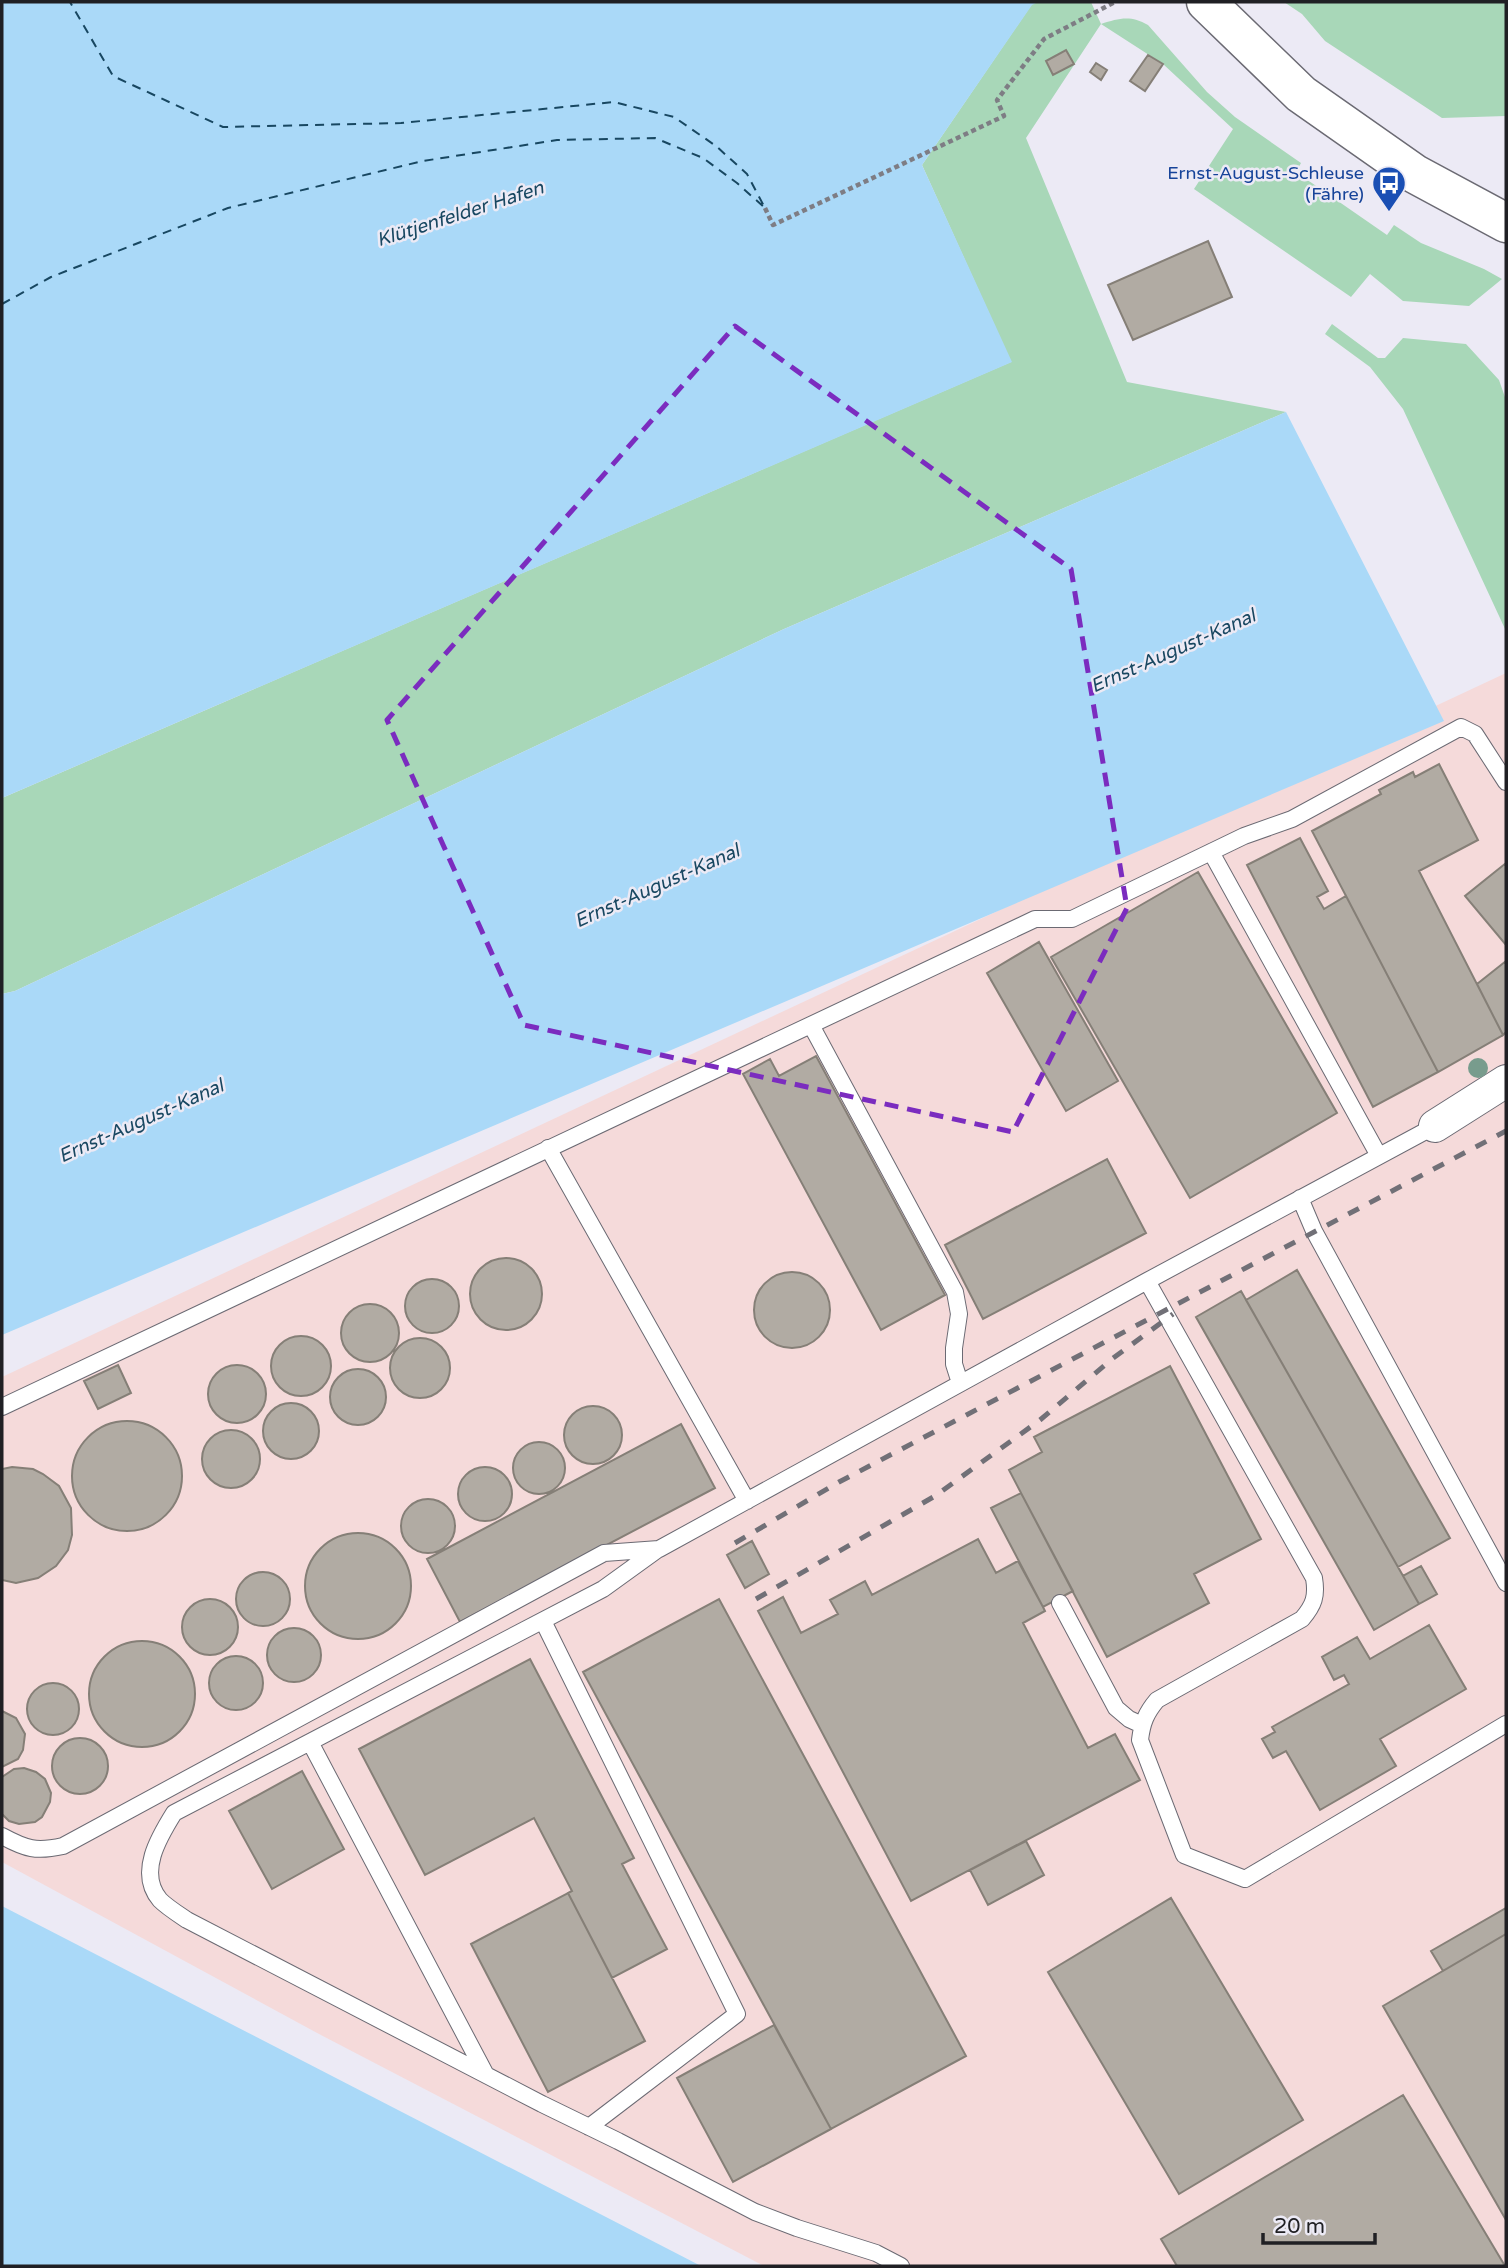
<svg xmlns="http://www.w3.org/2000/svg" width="1508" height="2268" font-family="'Varela Round',sans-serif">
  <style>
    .industrial { fill: #f5dada }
    .green { fill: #a8d7b8 }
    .water { fill: #aad9f8 }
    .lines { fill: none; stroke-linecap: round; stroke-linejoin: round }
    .ferry { stroke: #184761; stroke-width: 2; stroke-dasharray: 9 7; stroke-linecap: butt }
    .building { fill: #b1aba3; stroke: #857f77; stroke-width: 2 }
    .service-casing { stroke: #6b6a73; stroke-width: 18 }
    .minor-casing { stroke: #6b6a73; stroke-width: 34 }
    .tertiary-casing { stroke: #6b6a73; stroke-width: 41 }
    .path { stroke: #7e7d84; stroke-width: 4.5; stroke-dasharray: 5 3.5; stroke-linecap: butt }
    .service { stroke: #fff; stroke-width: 16 }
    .minor { stroke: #fff; stroke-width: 32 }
    .tertiary { stroke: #fff; stroke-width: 38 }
    .rail { stroke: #717077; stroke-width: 5; stroke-dasharray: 12 12; stroke-linecap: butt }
    .tree { fill: #789c8d }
    .marked { fill: none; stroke: #7b2cbf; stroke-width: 5; stroke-dasharray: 14 9; stroke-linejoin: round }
    .labels { text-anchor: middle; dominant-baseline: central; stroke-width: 5; stroke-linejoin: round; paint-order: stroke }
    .transit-label { font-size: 18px; fill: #164399; stroke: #eceaf5; text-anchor: end }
    .water-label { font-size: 19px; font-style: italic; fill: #184761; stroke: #eceaf5 }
  </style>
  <rect width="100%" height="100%" fill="#eceaf5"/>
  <!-- industrial -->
  <path class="industrial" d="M1506 673V2266H764L319 2034 2 1862V1377Z"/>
  <!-- green -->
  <path class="green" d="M1038 2H1091L1101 24C1119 18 1131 15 1148 25L1207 92 1235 117 1301 163 1296 172 1387 235 1394 225 1421 243 1484 269 1502 279 1469 306 1403 301 1370 274 1351 297 1194 189 1233 129 1163 64 1101 24 1026 138 1127 382 1286 412 784 629 15 991 2 994V798L1011 362 922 165 1032 4Z
    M1284 2H1506V116L1442 118 1325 41 1302 14Z
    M1332 324 1378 358H1385L1403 338 1466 344 1499 380 1506 400V631L1403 409 1370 367 1325 334Z"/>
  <!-- water -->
  <path class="water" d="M2 2H1038L1032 5 922 165 1012 362 2 798Z
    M1286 412 1444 721 2 1335V994L15 991 784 629Z
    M2 1906 701 2266H2Z"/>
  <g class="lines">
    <!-- ferry -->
    <path class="ferry" d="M2 304 51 277 228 208 423 161 557 140 655 138 703 158 737 183 765 208 747 174 716 146 674 117 614 102 401 123 223 127 113 76 70 2"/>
  </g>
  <!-- building -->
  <path class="building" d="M1066 50 1074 64 1053 75 1046 61Z
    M1148 55 1163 64 1145 91 1130 81Z
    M1096 63 1107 70 1101 80 1090 72Z
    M1208 241 1232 297 1133 340 1108 285Z
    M1439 764 1478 840 1419 871 1503 1035 1438 1072 1312 831 1381 794 1379 790 1413 772 1415 777Z
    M1300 838 1328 891 1317 897 1324 909 1346 896 1438 1072 1373 1107 1247 865Z
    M1506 863V945L1465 896Z
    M1198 872 1337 1113 1190 1198 1051 957Z
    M1039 942 1118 1081 1066 1111 987 973Z
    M1506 961V1032L1503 1035 1477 984Z
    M816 1056 945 1295 881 1330 743 1074 770 1059 779 1076Z
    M1107 1159 1146 1233 983 1319 945 1245Z
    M470 1294a36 36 0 1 1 72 0a36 36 0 1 1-72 0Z
    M1297 1270 1450 1538 1398 1567 1246 1300Z
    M754 1310a38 38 0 1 1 76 0a38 38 0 1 1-76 0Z
    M405 1306a27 27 0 1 1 54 0a27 27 0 1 1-54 0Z
    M1241 1291 1419 1604 1374 1630 1196 1317Z
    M341 1333a29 29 0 1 1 58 0a29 29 0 1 1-58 0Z
    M271 1366a30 30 0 1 1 60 0a30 30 0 1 1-60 0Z
    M390 1368a30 30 0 1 1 60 0a30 30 0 1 1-60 0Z
    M118 1365 131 1393 98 1409 84 1381Z
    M208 1394a29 29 0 1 1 58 0a29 29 0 1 1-58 0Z
    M1170 1366 1261 1539 1194 1574 1209 1603 1107 1657 1009 1470 1042 1452 1034 1437Z
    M330 1397a28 28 0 1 1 56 0a28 28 0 1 1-56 0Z
    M263 1431a28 28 0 1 1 56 0a28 28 0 1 1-56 0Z
    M564 1435a29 29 0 1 1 58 0a29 29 0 1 1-58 0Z
    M72 1476a55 55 0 1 1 110 0a55 55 0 1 1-110 0Z
    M681 1424 715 1488 460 1622 427 1559Z
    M202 1459a29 29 0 1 1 58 0a29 29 0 1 1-58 0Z
    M513 1468a26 26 0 1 1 52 0a26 26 0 1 1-52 0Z
    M458 1494a27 27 0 1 1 54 0a27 27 0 1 1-54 0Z
    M12 1467 33 1469 43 1474 59 1486 71 1508 72 1535 68 1550 56 1566 38 1578 16 1583 2 1580V1469Z
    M1021 1493 1073 1591 1043 1607 991 1508Z
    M401 1526a27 27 0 1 1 54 0a27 27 0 1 1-54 0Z
    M305 1586a53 53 0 1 1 106 0a53 53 0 1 1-106 0Z
    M978 1539 996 1573 1018 1561 1043 1607 1045 1611 1023 1623 1088 1748 1115 1734 1140 1780 911 1901 758 1611 783 1597 801 1633 838 1614 830 1600 865 1581 872 1595Z
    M752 1541 769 1574 745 1588 727 1555Z
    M1421 1566 1437 1594 1419 1604 1403 1576Z
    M236 1599a27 27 0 1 1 54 0a27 27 0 1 1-54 0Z
    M182 1627a28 28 0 1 1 56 0a28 28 0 1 1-56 0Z
    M719 1599 966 2056 831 2129 583 1672Z
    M1429 1625 1466 1689 1380 1739 1396 1766 1320 1810 1286 1751 1273 1758 1262 1739 1275 1732 1272 1727 1349 1684 1344 1675 1334 1680 1322 1657 1357 1637 1370 1659Z
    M267 1655a27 27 0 1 1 54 0a27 27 0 1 1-54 0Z
    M89 1694a53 53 0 1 1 106 0a53 53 0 1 1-106 0Z
    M209 1683a27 27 0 1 1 54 0a27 27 0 1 1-54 0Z
    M530 1659 634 1858 622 1864 667 1949 612 1978 568 1893 572 1891 534 1818 425 1875 359 1749Z
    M27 1709a26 26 0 1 1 52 0a26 26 0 1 1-52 0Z
    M2 1711 16 1718 25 1734 23 1750 18 1759 2 1767Z
    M52 1766a28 28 0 1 1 56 0a28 28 0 1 1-56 0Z
    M24 1768 36 1772 45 1779 51 1793 50 1802 42 1817 35 1822 19 1824 9 1821 2 1814V1777L14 1769Z
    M302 1771 344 1849 272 1889 229 1811Z
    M1026 1841 1044 1875 988 1905 970 1870Z
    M568 1893 645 2041 548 2092 471 1944Z
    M1171 1898 1303 2120 1179 2194 1048 1972Z
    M1506 1908V1934L1443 1971 1431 1951Z
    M1506 1934V2220L1383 2006Z
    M774 2025 831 2129 733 2182 677 2078Z
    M1403 2095 1505 2266H1177L1161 2239Z"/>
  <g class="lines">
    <!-- service casing -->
    <g class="service-casing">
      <path id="service" d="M1211 852 1379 1156
        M811 1025 955 1292 959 1314 954 1348V1364L960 1383
        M548 1148 747 1501
        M1300 1198 1314 1231 1506 1583
        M1147 1281 1314 1578C1317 1596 1314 1605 1302 1619L1157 1700C1146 1713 1142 1723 1140 1740L1184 1855 1245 1879 1506 1724
        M2 1407 1035 919H1072L1244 836 1292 819 1461 727 1475 734 1506 782
        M657 1550 603 1589 174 1813C159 1837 137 1873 160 1900 167 1907 178 1914 187 1920L542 2104 618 2141 755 2212 797 2228 876 2253 901 2266
        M1060 1603 1116 1708 1129 1719 1142 1725
        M543 1621 737 2014 589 2127
        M310 1742 486 2075
        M2 1836C26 1849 36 1852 63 1846L604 1553 659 1549 1147 1281 1435 1126"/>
    </g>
    <!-- minor casing -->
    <g class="minor-casing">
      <path id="minor" d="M1435 1126 1506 1081"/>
    </g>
    <!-- tertiary casing -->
    <g class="tertiary-casing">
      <path id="tertiary" d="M1206 2 1301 94 1415 174 1506 223"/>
    </g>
    <!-- path -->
    <path class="path" d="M765 208 773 225 1004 116 997 100 1044 39 1115 2"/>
    <!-- service -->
    <use href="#service" class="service"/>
    <!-- minor -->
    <use href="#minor" class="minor"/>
    <!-- tertiary -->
    <use href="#tertiary" class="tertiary"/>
    <!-- rail -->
    <path class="rail" d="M735 1543 839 1482 1506 1131
      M756 1599 935 1496 1040 1420 1112 1359 1173 1314"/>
  </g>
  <!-- trees -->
  <circle class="tree" cx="1478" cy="1068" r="10"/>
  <!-- marked area -->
  <path class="marked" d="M735 326 1071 569 1127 908 1013 1132 524 1025 387 720Z"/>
  <!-- icons -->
  <defs>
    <g id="bus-pin" transform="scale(1.75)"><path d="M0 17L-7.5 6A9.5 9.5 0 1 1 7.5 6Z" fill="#1a4fb4" stroke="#eceaf5"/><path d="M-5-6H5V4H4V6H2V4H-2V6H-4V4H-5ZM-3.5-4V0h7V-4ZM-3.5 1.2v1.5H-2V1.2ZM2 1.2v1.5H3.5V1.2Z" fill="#fff"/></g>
  </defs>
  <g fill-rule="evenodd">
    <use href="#bus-pin" x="1389" y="183"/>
  </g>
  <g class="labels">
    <!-- transit labels -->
    <g class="transit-label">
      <text x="1364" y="173">Ernst-August-Schleuse<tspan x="1364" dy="21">(Fähre)</tspan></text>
    </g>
    <!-- water labels -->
    <g class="water-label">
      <text transform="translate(460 214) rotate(-18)">Klütjenfelder Hafen</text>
      <text transform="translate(1173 651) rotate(-24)">Ernst-August-Kanal</text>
      <text transform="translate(657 886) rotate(-24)">Ernst-August-Kanal</text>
      <text transform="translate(141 1121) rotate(-24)">Ernst-August-Kanal</text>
    </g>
  </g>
  <!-- border -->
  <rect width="1508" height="2268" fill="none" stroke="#202024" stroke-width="7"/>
  <!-- scale -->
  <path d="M1263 2233v10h112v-10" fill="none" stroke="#202024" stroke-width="3.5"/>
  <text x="1274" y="2233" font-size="21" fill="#202024" stroke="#eceaf5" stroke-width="5" paint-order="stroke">20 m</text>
</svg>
